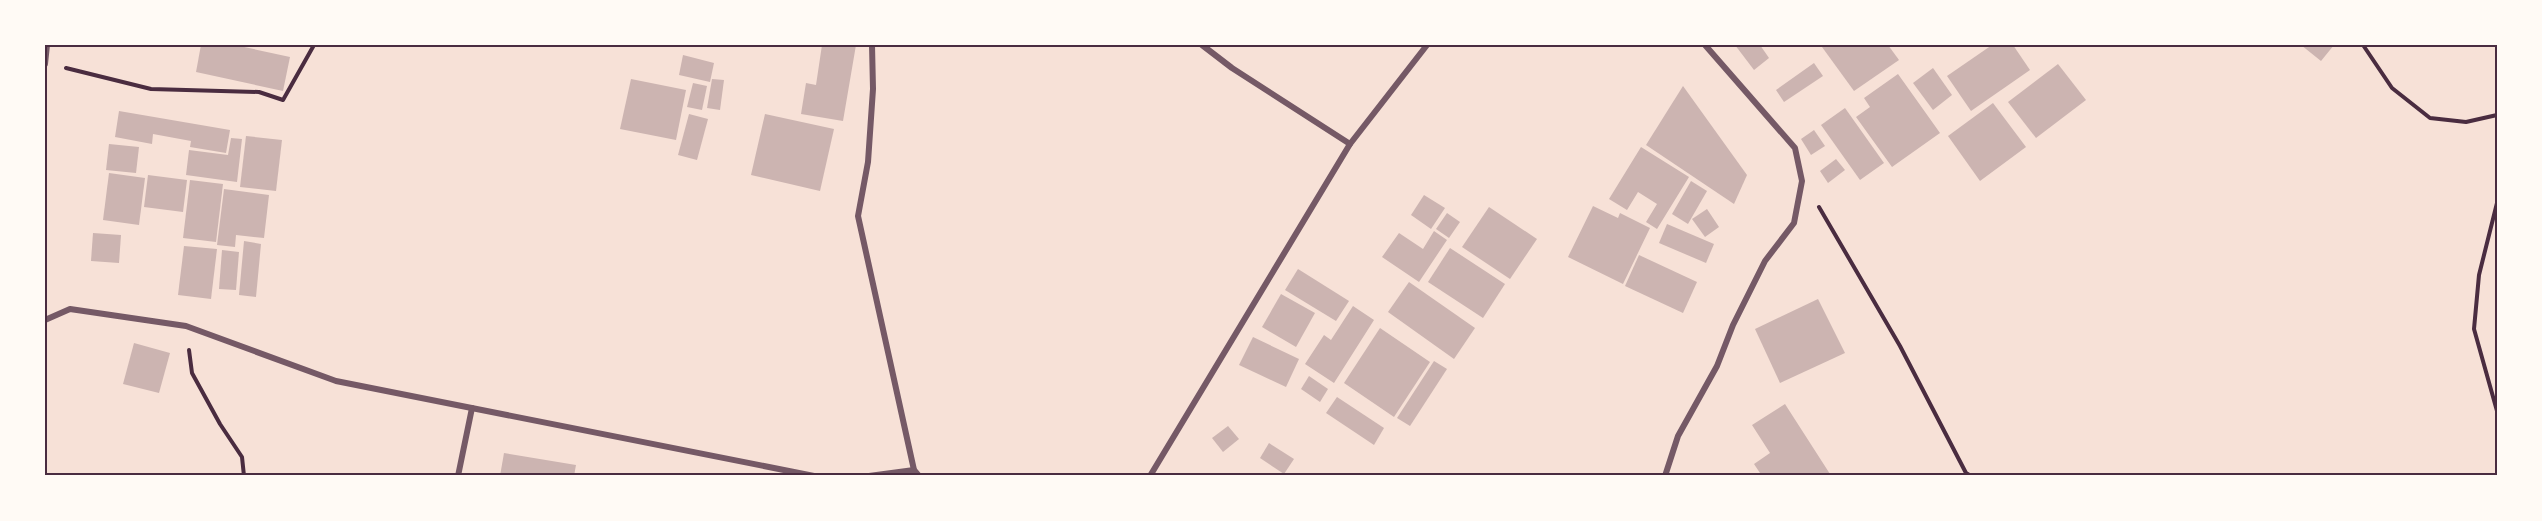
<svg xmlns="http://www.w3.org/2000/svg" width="2542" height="521" viewBox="0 0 2542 521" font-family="'Asap Condensed',sans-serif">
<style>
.building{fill:#ccb4b1}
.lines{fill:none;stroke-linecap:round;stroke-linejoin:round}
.path{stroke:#4a2c40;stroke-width:4}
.minor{stroke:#755966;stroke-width:6}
.neatline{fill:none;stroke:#4a2c40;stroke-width:2}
</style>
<rect width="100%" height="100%" fill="#f7e1d7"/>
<g class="building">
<polygon points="201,45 235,45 290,57 283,91 196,72"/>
<polygon points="822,45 856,45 843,121 801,114 806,83 816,85"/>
<polygon points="1735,45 1760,45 1769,58 1754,70"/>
<polygon points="1824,45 1888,45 1899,60 1854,91 1822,47"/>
<polygon points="1992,45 2013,45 2030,70 1971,111 1947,76"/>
<polygon points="2301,45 2334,45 2321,61"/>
<polygon points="683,55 714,63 710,82 679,75"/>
<polygon points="1814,63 1823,76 1784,102 1776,90"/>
<polygon points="2058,64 2086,100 2036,138 2008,102"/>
<polygon points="1933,68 1952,95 1933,110 1913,83"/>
<polygon points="1898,74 1940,133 1892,167 1856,117 1870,107 1864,98"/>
<polygon points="631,79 686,90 676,140 620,129"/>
<polygon points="712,79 724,80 720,110 707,108"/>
<polygon points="693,83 707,86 702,110 687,107"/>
<polygon points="1683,86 1747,175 1734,204 1646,145"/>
<polygon points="1993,103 2026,147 1980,181 1948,136"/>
<polygon points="1845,108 1884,163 1860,180 1821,125"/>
<polygon points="119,111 230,130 226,153 190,147 191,141 153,134 152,144 115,137"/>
<polygon points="689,114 708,119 697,160 678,155"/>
<polygon points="765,114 834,129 820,191 751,175"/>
<polygon points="1814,130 1825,146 1811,155 1801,139"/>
<polygon points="246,136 282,140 276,191 240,187"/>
<polygon points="231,138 242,139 237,182 186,175 189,150 228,155"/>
<polygon points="109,144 139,147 136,173 106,170"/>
<polygon points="1641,147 1689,177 1657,229 1646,222 1657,204 1638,192 1627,210 1609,199"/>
<polygon points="1836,159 1845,170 1828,183 1820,171"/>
<polygon points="109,173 145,178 139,225 103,220"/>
<polygon points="148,175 187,180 183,212 144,207"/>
<polygon points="190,180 223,184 216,242 183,238"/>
<polygon points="1691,181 1707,191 1688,224 1672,214"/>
<polygon points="224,189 269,195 264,238 236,235 235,247 217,245"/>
<polygon points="1424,195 1445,208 1431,229 1411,215"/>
<polygon points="1593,206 1618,218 1620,213 1650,228 1623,284 1568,257"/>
<polygon points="1489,207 1537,239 1510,279 1462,247"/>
<polygon points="1707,209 1719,227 1705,237 1692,219"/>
<polygon points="1447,213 1460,222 1449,238 1436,229"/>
<polygon points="1667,224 1714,244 1706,263 1659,243"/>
<polygon points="1434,231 1447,240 1419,282 1382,257 1399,233 1423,249"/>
<polygon points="93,233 121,235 119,263 91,261"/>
<polygon points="244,241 261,244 256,297 239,295"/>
<polygon points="184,246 217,249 211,299 178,295"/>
<polygon points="1450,248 1505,284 1483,318 1428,282"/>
<polygon points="222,250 239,252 236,290 219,289"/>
<polygon points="1639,255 1697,282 1683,313 1625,286"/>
<polygon points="1298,269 1349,301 1336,321 1285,290"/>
<polygon points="1409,282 1475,328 1454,359 1388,312"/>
<polygon points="1281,294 1315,313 1296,347 1262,327"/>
<polygon points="1818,299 1845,353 1780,383 1755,329"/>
<polygon points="1353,306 1374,320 1334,383 1305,364 1324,335 1331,340"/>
<polygon points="1380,328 1430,362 1394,417 1344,383"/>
<polygon points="1253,337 1299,359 1286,387 1239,365"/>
<polygon points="134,343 170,353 159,393 123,384"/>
<polygon points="1434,361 1447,369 1410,426 1397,418"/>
<polygon points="1309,376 1328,389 1320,402 1301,389"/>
<polygon points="1337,397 1384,428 1374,445 1326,413"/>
<polygon points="1785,404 1830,474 1826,476 1762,476 1754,464 1770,453 1752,425"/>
<polygon points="1228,426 1239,439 1223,452 1212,438"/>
<polygon points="1269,443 1294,459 1284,474 1260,458"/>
<polygon points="504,453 576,465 574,476 500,476"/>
</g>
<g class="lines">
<g class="path">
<polyline points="2363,45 2392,88 2430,118 2466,122 2497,115"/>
<polyline points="66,68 151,89 259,92 283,100 314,45"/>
<polyline points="2497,203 2479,275 2474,329 2497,411"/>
<polyline points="1819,207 1900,346 1966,473 1971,476"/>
<polyline points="189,350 192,373 220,424 242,457 244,476"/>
</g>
<g class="minor">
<polyline points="872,45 873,89 868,162 858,216 914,470 919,476"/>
<polyline points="1202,45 1232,68 1350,144"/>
<polyline points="45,64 47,45"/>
<polyline points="45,320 70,309 186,326 336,381 814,476"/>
<polyline points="458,476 472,408"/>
<polyline points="869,476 914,470"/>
<polyline points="1150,476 1350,144 1427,45"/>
<polyline points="1665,476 1678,436 1717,366 1733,325 1765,261 1794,223 1802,181 1795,148 1705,45"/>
</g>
</g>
<rect width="2542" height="521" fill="none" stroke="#fffaf5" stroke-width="93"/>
<rect x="46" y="46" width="2450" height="428" class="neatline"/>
</svg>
